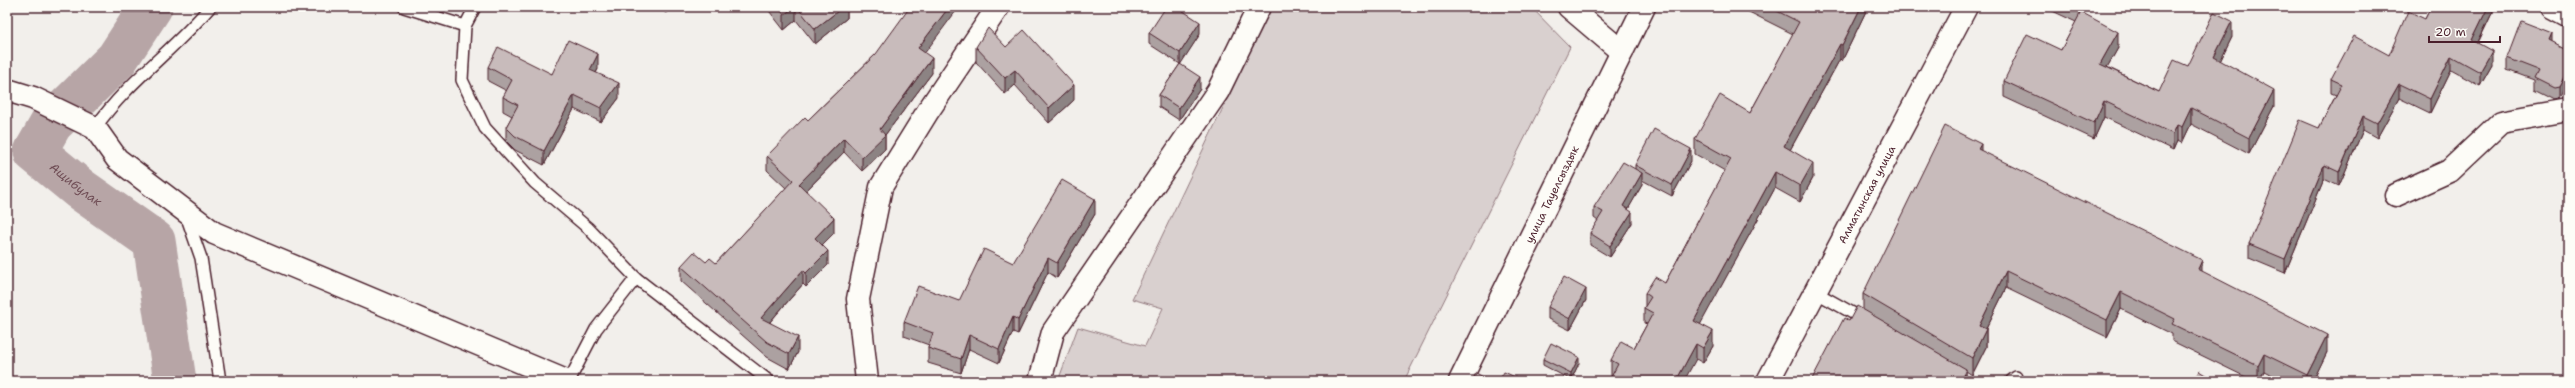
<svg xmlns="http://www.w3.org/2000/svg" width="2575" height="388" viewBox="0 0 2575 388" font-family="'Shantell Sans',sans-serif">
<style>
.green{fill:#d9d0cf;stroke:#92787d}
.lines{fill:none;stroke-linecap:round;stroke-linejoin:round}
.river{stroke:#b7a5a6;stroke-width:43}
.service-casing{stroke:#4a1f2b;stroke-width:14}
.minor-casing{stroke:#4a1f2b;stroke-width:25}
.secondary-casing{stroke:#4a1f2b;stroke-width:25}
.service{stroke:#fdfcf7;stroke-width:11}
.minor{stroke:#fdfcf7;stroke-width:22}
.secondary{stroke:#fdfcf7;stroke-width:22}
.wall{fill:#aca1a1;stroke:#4a1f2b}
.shaded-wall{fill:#8c8383;stroke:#4a1f2b}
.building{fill:#c8bbbb;stroke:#4a1f2b}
.labels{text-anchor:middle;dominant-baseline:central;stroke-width:3.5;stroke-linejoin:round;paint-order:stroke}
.street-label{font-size:11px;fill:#4a1f2b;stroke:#fdfcf7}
.water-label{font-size:12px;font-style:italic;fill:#704e56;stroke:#fdfcf7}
</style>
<rect width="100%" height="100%" fill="#f2efeb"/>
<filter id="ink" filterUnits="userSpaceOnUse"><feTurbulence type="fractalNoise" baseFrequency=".025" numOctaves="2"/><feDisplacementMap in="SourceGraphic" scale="8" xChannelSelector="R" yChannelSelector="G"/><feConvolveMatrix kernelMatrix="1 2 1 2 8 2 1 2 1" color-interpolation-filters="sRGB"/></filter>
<g filter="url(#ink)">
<polygon class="green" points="1271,7 1531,7 1570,47 1404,381 1058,381 1078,327 1145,346 1163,308 1132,299"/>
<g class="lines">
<path class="river" id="s1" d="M151 7 117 59 51 124 35 152 80 189 154 241 175 381"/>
<g class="service-casing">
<g id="service">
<polyline points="404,7 465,26"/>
<polyline points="475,7 465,26 462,80 485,128 535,183 588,228 636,278 769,381"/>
<path d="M95 128C129 80 173 51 210 7"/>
<polyline points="186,215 201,258 220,381"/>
<polyline points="1815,292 1865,320"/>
<polyline points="569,381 596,329 636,278"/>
<polyline points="2011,381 2016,377"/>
</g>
</g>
<g class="minor-casing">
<g id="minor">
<polyline points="1569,7 1622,52"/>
<polyline points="2553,7 2568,15"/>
<polyline points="7,90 33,98 95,128 117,159 214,233 566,381"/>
<polyline points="2396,195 2449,171 2501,122 2568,110"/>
<polyline points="867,381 858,299 881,187 928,111 998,7"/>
<polyline points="1040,381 1053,332 1218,91 1259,7"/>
<path id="s2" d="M1460 381 1644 7"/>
</g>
</g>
<g class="secondary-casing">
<g id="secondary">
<path id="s3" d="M1768 381 1966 7"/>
</g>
</g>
<use href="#service" class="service"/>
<use href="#minor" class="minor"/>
<use href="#secondary" class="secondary"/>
</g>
<g class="wall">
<polygon points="658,7 670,7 666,13"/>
<polygon points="766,7 847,7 847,18 815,44 796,20 784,30"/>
<polygon points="1739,7 1868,7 1842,61 1840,59 1790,150 1813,178 1800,202 1775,188 1700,324 1713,346 1703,363 1696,359 1612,376 1611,376 1611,360 1634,348 1647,324 1644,323 1644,308 1645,306 1645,293 1665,283 1725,171 1695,154 1695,139 1750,113 1793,34"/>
<polygon points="2044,7 2087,7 2084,14 2118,48 2107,67 2159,92 2188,66 2232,37 2220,61 2274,106 2249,154 2191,124 2182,143 2177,141 2173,150 2104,117 2094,139 2004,97 2004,81 2061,50 2076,22"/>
<polygon points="2431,7 2495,7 2478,43 2492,65 2480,86 2451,70 2430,113 2399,98 2377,138 2363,130 2339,186 2324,179 2285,273 2249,258 2249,244 2319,128 2336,95 2331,93 2331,79 2389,55 2425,19"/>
<polygon points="1149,33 1200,34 1180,64 1200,89 1179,120 1159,107 1159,95 1180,64 1149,44"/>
<polygon points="2552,42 2568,50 2559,99 2554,100 2534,90 2534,80 2507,70 2507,58"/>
<polygon points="976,47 1006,47 1074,100 1049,123 1015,85 1005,94 976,62"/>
<polygon points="925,53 932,73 885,135 885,149 862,171 844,152 806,191 834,233 822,245 828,265 806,287 803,284 770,322 798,352 789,369 767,357 681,281 681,266 706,262 716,263 786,188 767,170 767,156 808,120 876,54"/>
<polygon points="488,67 552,74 598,69 596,73 619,98 601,122 574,109 544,165 515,150 506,141 506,127 512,116 503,111 503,97 507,91 488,81"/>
<polygon points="1981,151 2202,272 2327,352 2313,381 2284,381 2264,371 2259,381 2254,381 2172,341 2172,334 2121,309 2107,337 2006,288 1986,329 1986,347 1972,375 1966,371 1966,381 1849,321 1863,310 1863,294"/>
<polygon points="1691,161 1672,196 1642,180 1642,185 1628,209 1632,223 1610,257 1590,245 1590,233 1598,221 1594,218 1594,207 1635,169 1635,165"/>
<polygon points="1095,214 1057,278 1048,272 1018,334 1013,332 999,363 969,349 961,373 928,363 928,348 929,345 904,336 904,322 959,301 1013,263"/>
<polygon points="1586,300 1570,330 1548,319 1548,307"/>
<polygon points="1543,359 1579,363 1571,380 1543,365"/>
</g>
<g class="shaded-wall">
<polygon points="666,7 670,7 666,13"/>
<polygon points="794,7 796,7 796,20 784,30 784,15"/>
<polygon points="843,7 847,7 847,18 815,44 815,29"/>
<polygon points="949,7 959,7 918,62 918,48"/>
<polygon points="1861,7 1868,7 1842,61 1842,45"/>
<polygon points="2080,7 2087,7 2079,23 2079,9"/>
<polygon points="2488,7 2495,7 2472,54 2472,40"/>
<polygon points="2232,21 2232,37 2214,74 2214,57"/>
<polygon points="1200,22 1200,34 1180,65 1180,53"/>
<polygon points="2118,32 2118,48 2100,80 2100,64"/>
<polygon points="2552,33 2552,45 2549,40"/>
<polygon points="1840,44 1840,59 1784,161 1784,146"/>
<polygon points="2492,51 2492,65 2480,86 2480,72"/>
<polygon points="598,54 598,69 590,84 590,70"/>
<polygon points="2451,56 2451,70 2430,113 2430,99"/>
<polygon points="932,58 932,73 885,135 885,149 862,171 862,157 880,129"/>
<polygon points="2568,69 2568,81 2559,99 2559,87"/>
<polygon points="1015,70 1015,85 1005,94 1005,78"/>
<polygon points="1200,77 1200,89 1179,120 1179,108"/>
<polygon points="619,83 619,98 601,122 601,108"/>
<polygon points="2399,84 2399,98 2377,138 2377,123"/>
<polygon points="1074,85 1074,100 1049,123 1049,108"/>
<polygon points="2274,90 2274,106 2249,154 2249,138"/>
<polygon points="574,95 574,109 544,165 544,151"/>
<polygon points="2104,101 2104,117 2094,139 2094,123"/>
<polygon points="2191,108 2191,124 2182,143 2182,127"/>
<polygon points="2363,116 2363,130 2339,186 2339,172"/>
<polygon points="2177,125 2177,141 2173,150 2173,134"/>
<polygon points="844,138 844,152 799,198 799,184"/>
<polygon points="1981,144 1981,161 1978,149"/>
<polygon points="1691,149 1691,161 1672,196 1672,185"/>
<polygon points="1813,163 1813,178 1800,202 1800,186"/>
<polygon points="2324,165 2324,179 2285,273 2285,259"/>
<polygon points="1775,172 1775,188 1694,336 1694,321"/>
<polygon points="1642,173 1642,185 1623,218 1623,206"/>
<polygon points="1095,199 1095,214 1057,278 1057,263"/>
<polygon points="1632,212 1632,223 1610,257 1610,246"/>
<polygon points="834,218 834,233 815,252 815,238"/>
<polygon points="828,251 828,265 806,287 806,273"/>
<polygon points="1048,258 1048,272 1018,334 1018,320"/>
<polygon points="2202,260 2202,277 2198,269"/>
<polygon points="803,270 803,284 761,332 761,318"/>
<polygon points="2006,271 2006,288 1979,343 1979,326"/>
<polygon points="1586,289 1586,300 1570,330 1570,319"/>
<polygon points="2121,292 2121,309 2107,337 2107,320"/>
<polygon points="1013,317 1013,332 999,363 999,349"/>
<polygon points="1986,329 1986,347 1972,375 1972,358"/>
<polygon points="1713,331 1713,346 1703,363 1703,348"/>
<polygon points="969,335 969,349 961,373 961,359"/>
<polygon points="2327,335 2327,352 2313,381 2307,381 2307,375"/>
<polygon points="798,337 798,352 789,369 789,354"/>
<polygon points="1696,344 1696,359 1684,381 1676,381"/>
<polygon points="2264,354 2264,371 2259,381 2258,381 2258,366"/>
<polygon points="1579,357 1579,363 1571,380 1571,373"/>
<polygon points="1966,369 1966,381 1961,381 1961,380"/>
</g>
<g class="building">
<polygon points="778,7 794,7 784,15"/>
<polygon points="797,7 843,7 815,29"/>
<polygon points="910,7 949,7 918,48 932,58 880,129 885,135 862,157 844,138 799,184 834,218 815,238 828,251 806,273 803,270 761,318 798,337 789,354 767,342 681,266 694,252 706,262 710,258 716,263 793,180 767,156 805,117 808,120 876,54"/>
<polygon points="1166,7 1177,7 1200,22 1180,53 1149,33"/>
<polygon points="1769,7 1861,7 1842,45 1840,44 1784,146 1813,163 1800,186 1775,172 1694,321 1713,331 1703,348 1696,344 1676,381 1609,381 1618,364 1611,360 1621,341 1634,348 1653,313 1644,308 1651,297 1645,293 1655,277 1665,283 1731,159 1695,139 1720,95 1750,113 1799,22"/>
<polygon points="2075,7 2080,7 2079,9"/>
<polygon points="2431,7 2488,7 2472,40 2492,51 2480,72 2451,56 2430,99 2399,84 2377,123 2363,116 2339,172 2324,165 2285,259 2249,244 2300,120 2319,128 2342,84 2331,79 2354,36 2389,55 2408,11 2425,19"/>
<polygon points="2081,12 2118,32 2100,64 2159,92 2174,60 2188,66 2214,12 2232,21 2214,57 2274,90 2249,138 2191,108 2182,127 2177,125 2173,134 2104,101 2094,123 2004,81 2027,34 2061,50"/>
<polygon points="2521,21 2552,33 2549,40 2568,50 2568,69 2559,87 2554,88 2534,78 2538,70 2507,58"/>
<polygon points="988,28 1006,47 1024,30 1074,85 1049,108 1015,70 1005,78 976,47"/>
<polygon points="568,40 598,54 590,70 619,83 601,108 574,95 544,151 515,136 506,127 518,105 503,97 512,80 488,67 498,47 552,74"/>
<polygon points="1180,64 1200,77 1179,108 1159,95"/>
<polygon points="1945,126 1981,144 1978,149 2202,260 2198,269 2327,335 2307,375 2264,354 2258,366 2172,324 2175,319 2121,292 2107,320 2006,271 1979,326 1986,329 1972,358 1863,294"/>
<polygon points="1654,129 1691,149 1672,185 1635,165"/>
<polygon points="1623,162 1642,173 1623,206 1632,212 1610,246 1590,233 1603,212 1594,207"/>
<polygon points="1062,180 1095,199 1057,263 1048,258 1018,320 1013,317 999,349 969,335 961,359 928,348 933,333 904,322 918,286 959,301 984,249 1013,263"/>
<polygon points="1564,277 1586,289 1570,319 1548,307"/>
<polygon points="1857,306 1966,369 1961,380 1963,381 1811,381 1844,318 1849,321"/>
<polygon points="1551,343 1579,357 1571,373 1543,359"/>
<polygon points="2199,371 2215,381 2193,381"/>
<polygon points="1504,372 1524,381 1499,381"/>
<polygon points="1476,373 1491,381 1472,381"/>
</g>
</g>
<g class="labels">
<g class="street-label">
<text stroke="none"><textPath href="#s2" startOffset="208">улица Тауелсыздык</textPath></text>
<text stroke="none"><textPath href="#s3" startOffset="211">Алматинская улица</textPath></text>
</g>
<g class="water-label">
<text stroke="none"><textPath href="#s1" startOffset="239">Ащибулак</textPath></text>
</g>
</g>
<rect width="2575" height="388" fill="none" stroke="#fdfcf7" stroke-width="24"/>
<rect x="12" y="12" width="2551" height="364" fill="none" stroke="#4a1f2b" stroke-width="1.5" filter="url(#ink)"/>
<path d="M2429 36v6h71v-6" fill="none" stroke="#4a1f2b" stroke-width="2"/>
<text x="2435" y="36" font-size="12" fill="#4a1f2b" stroke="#fdfcf7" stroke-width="3" paint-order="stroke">20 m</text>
</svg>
